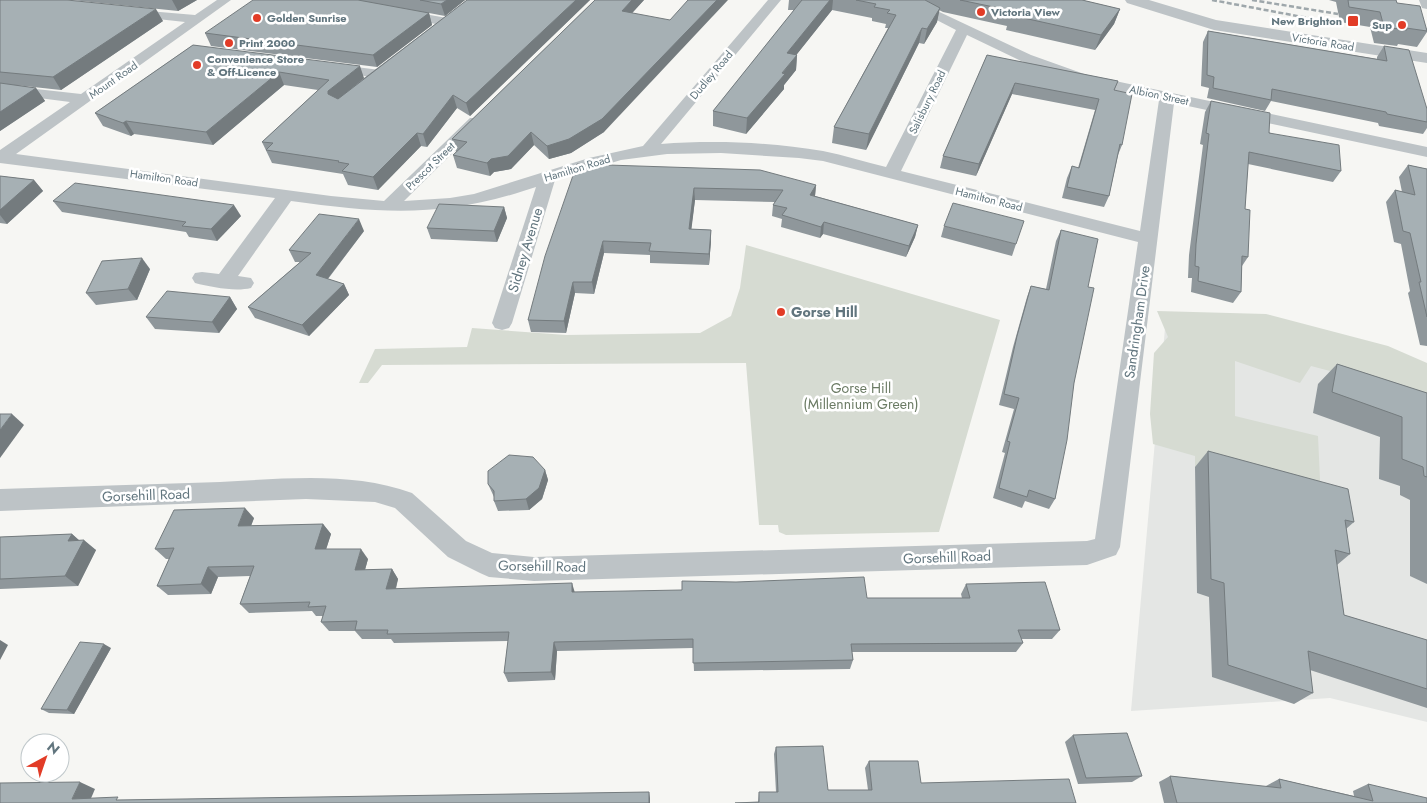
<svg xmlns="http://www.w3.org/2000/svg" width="1427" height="803" viewBox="0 0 1427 803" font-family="Jost,sans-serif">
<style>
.built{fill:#e4e6e4}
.green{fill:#d6dbd2}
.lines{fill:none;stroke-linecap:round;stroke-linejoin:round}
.minor{fill:#bdc3c6;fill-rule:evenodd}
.tertiary{fill:#bdc3c6;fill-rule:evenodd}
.rail{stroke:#9ea7ab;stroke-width:2.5;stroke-dasharray:5 2.5;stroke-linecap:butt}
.wall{fill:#8f979b}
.shaded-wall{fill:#747b7e}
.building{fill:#a6b0b4;stroke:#747b7e}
.poi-dot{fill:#e23c27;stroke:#fff;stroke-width:2}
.labels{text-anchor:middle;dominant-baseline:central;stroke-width:5;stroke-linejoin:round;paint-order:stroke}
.far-poi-label{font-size:11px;font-weight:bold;fill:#61757e;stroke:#fff;text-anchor:start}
.far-street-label{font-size:11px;fill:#61757e;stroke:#fff}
.street-label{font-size:14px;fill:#61757e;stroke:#fff}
.poi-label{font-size:14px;font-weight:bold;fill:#61757e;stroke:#fff;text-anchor:start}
.park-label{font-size:14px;fill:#6b7b64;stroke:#fff}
</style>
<rect width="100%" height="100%" fill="#f6f6f3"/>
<polygon class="built" points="1166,317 1427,393 1427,722 1330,698 1131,711"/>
<g class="green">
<polygon points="746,245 1000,320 939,532 786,535 779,532 778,525 759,525 746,363 382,365 368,383 359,383 375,349 467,347 472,328 566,335 700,333 731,316 740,288"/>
<polygon points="1157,311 1266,314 1388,346 1427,363 1427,407 1330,371 1311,366 1300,383 1235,361 1235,416 1318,436 1321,501 1195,467 1195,456 1153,444 1150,414 1154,353 1168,337"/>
</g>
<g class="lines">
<g class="minor">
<path d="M217 0H231L16 154 331 196 384 201 470 118H482L484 121 482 124 404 201 450 198 474 194 589 158 643 146 768 0H781L661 144C713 140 771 142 823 151 844 155 865 162 886 167L956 30 898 0H914L1031 55 1087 75 1427 147V157L1174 103 1120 547 1116 555 1087 565 534 581 489 577 480 573 448 557 395 508 375 502 306 499 0 511V489C73 487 147 484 220 482 283 479 351 471 412 493L466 541 492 553 534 557 1087 541 1095 539 1138 242 823 161 799 158 721 153 667 154 621 160 555 180 512 323 509 328 502 330 495 328 492 323 536 187C444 218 385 214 291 201L238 276 251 278 254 283 251 288C235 292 211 287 195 283L192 278 195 273 202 272 219 274 275 198 0 163V150L70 102 0 93V85L81 94 185 22 130 16 125 15 123 12 125 9 195 15ZM967 35 1021 61 1078 82 1159 100 1140 231 901 171Z"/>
<polygon points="1419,0 1427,0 1427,9 1422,8"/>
<polygon points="402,10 447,18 454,22 447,26 397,17 395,14"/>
<polygon points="332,64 380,70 387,74 380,78 327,71 325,68 327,65"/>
</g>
<polygon class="tertiary" points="1125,0 1149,0 1216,20 1427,53 1427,63 1214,30 1127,3"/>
<g class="rail">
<polyline points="1212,0 1340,24"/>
<polyline points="1252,0 1338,14"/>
</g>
</g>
<g class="wall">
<polygon points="0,0 163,21 61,90 15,85 36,88 45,101 0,131"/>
<polygon points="72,0 197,0 178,11"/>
<polygon points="359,0 465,0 445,16 429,13 432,25 377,67 211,46 205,33"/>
<polygon points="467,0 590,0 470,116 457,108 427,147 421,146 378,190 348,185 343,174 272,163 262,142 318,90 284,85 213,145 134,134 131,136 103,126 95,113 193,45 364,78"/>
<polygon points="595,0 644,0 632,13 604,132 571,153 549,159 534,145 511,169 494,172 490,176 457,168 453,155 456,152 452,139"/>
<polygon points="789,0 1082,0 1120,9 1114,24 1095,50 1006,30 1007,26 943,12 939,10 937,22 924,44 919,43 866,150 832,143 834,127 888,28 885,28 886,24 872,21 872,18 832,10 796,55 797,55 796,70 784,85 784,89 746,134 713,126 713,111 794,10 788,10"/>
<polygon points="1329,0 1396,0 1397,3 1427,29 1427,32 1417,47 1398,44 1397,46 1374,43 1370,27 1340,22 1336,2"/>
<polygon points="1208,31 1377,59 1377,57 1384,46 1427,109 1427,128 1423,134 1379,126 1378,123 1271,101 1265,111 1207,98 1209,88 1201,86 1203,42"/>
<polygon points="987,55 1118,81 1114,91 1122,145 1118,155 1109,196 1104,207 1062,198 1067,178 1072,166 1078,168 1095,110 1012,94 976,176 940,168 943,156"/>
<polygon points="1211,101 1341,171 1333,182 1248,164 1245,209 1248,257 1242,266 1241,292 1233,303 1191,292 1192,278 1188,278 1189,255 1203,145 1200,144 1205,112"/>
<polygon points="577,164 816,185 815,196 918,225 915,237 906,257 823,234 820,238 781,227 782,219 772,216 773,205 775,202 695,200 691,229 711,230 711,241 709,265 650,263 650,255 604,253 594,294 575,293 566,333 531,332 528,320"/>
<polygon points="1408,165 1427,169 1427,346 1420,345 1408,293 1410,291 1401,244 1394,242 1386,202 1395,190 1402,192 1399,177"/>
<polygon points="0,176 34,180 43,191 7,224 0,223"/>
<polygon points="53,201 241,216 217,241 189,237 186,232 62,212"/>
<polygon points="504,207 507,218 497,242 431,239 427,228"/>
<polygon points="944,226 1016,244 1012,256 941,237"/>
<polygon points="1061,230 1088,287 1074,383 1055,499 1049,509 1025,501 1022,508 993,498 1005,453 1002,452 1014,409 999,405 1013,347 1027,297 1031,286 1046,289 1056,241"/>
<polygon points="364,231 328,279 344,284 349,295 309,336 255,318 248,307 300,262 295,262 289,250"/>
<polygon points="150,269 137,300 96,305 86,293"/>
<polygon points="230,297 237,309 219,333 155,329 146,317"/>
<polygon points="1337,364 1427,393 1427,584 1410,576 1410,500 1400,495 1400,486 1379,479 1380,437 1313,413 1318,384"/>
<polygon points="1208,451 1354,522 1346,529 1350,554 1337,565 1344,615 1427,640 1427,708 1310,670 1313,693 1294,704 1212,677 1209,597 1197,593 1195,467"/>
<polygon points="545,470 548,480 542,499 529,510 498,511 494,501 494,497 488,484"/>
<polygon points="254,518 251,526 323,524 331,534 326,549 368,559 365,570 392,569 398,579 396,589 867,598 962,598 961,594 966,584 1060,630 1052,639 1021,639 1023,643 1016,652 852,652 853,660 850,669 694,671 693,648 557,651 555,680 508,682 504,673 508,641 394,643 391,639 362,639 355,631 329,631 321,622 323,616 316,616 312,611 249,613 240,604 250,576 218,577 211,594 168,595 157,586 169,559 166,559 155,549"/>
<polygon points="72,534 80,541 96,550 78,586 0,589 0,537"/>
<polygon points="111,648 74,714 49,713 41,709"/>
<polygon points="1073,735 1142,776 1132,782 1078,784 1065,742"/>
<polygon points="776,747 828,790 868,790 865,768 869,761 921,783 1076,803 758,802 759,792 776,792 774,754"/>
<polygon points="1170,776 1266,787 1266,786 1279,779 1354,796 1353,791 1368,784 1427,803 1164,803 1159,782"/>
</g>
<g class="shaded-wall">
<polygon points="172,0 197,0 178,11"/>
<polygon points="447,0 465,0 445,16 441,4"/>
<polygon points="576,0 590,0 470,116 466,103"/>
<polygon points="632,0 644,0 623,23 622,11"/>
<polygon points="717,0 728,0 604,132 571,153 549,159 547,146"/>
<polygon points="830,0 833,0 832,10 786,68 787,53"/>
<polygon points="940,8 937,22 924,44 927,29"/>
<polygon points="156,9 163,21 61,90 53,77"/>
<polygon points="1120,9 1114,24 1095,50 1101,35"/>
<polygon points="429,13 432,25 377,67 373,55"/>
<polygon points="922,28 919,43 866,150 869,134"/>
<polygon points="797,55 796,70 784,85 784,89 746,134 747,118"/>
<polygon points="360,66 364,78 333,104 328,94 328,91"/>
<polygon points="279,72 284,85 213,145 206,132"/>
<polygon points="1015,83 1012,94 976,176 979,164"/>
<polygon points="36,88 45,101 0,131 0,112"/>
<polygon points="453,95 457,108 427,147 423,134"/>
<polygon points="126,121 134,134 131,136 123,123"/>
<polygon points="531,132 534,145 511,169 494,172 490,176 487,163 491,159"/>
<polygon points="417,133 421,146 378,190 373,177"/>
<polygon points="34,180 43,191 7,224 0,215 0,210"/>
<polygon points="816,185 815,196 810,195"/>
<polygon points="694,188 695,200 690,241 689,229"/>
<polygon points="234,205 241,216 217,241 211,229"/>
<polygon points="504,207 507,218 497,242 494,231"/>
<polygon points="359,219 364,231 322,286 316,275"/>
<polygon points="824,222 823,234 820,238 821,227"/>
<polygon points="918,225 915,237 906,257 909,246"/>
<polygon points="711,230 711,241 709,265 709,254"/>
<polygon points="603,241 604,253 594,294 592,282"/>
<polygon points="142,258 150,269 137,300 128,289"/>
<polygon points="573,282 575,293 566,333 564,321"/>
<polygon points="344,284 349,295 309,336 302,325"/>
<polygon points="230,297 237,309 219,333 212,322"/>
<polygon points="12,414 24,425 0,458 0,430"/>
<polygon points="545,470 548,480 542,499 529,510 526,499"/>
<polygon points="245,508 254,518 247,536 238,526"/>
<polygon points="323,524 331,534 323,559 315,549"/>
<polygon points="72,534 82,543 84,540 96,550 78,586 65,576 68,541"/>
<polygon points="361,549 368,559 362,580 355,570"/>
<polygon points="208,567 218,577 211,594 201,584"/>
<polygon points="392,569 398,579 393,598 386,589"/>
<polygon points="572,583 575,593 572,592"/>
<polygon points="0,640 8,645 0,660"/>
<polygon points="554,642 557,651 555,680 551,672"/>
<polygon points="104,644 111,648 74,714 67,710"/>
<polygon points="80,782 95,789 89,803 72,799"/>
<polygon points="649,792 650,798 650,803 649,803"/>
</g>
<g class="building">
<polygon points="0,0 67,0 156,9 53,77 0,72"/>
<polygon points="253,0 358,0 429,13 373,55 205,33"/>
<polygon points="420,0 447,0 441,4"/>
<polygon points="467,0 576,0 466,103 453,95 423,134 417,133 373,177 342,171 349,164 338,162 339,161 266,150 273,143 262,142 329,80 279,72 206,132 126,121 123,123 95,113 193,45 360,66 328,91 328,94 338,99"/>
<polygon points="595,0 632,0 622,11 670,20 688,0 717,0 602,119 569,139 547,146 531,132 508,156 491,159 487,163 453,155 467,142 452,139"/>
<polygon points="802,0 830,0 787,53 797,55 782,73 785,74 747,118 713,111"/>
<polygon points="856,0 925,0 940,8 927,29 922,28 869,134 834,127 896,15 887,13 890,10 874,7 876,4"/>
<polygon points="960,0 1082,0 1120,9 1101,35 1010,15 1013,11"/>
<polygon points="1348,0 1396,0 1397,3 1420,6 1427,31 1406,28 1407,30 1384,27 1380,12 1349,7"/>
<polygon points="1208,31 1387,61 1384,46 1409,50 1427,109 1427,122 1387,114 1386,112 1272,89 1271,100 1213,88 1214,77 1207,75"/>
<polygon points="987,55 1118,81 1114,90 1132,94 1122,145 1120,144 1109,196 1067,187 1072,166 1079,168 1099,99 1015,83 979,164 943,156"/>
<polygon points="0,83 36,88 0,112"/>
<polygon points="1211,101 1270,113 1269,133 1339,145 1341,171 1249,152 1245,209 1250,210 1248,257 1242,256 1241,292 1198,281 1199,267 1195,266 1196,244 1209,134 1206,133"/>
<polygon points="577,164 760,170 816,185 810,195 918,225 909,246 824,222 821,227 782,215 787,208 773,205 783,190 694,188 689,229 711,230 709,254 649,251 651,243 603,241 592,282 573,282 564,321 528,320 545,256"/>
<polygon points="1408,165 1427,169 1427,317 1419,282 1421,282 1410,233 1403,231 1395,190 1415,195"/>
<polygon points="0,176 34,180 0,210"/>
<polygon points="75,183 234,205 211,229 182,226 186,222 53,201"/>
<polygon points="953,203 1024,221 1016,244 944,226"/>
<polygon points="439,204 504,207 494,231 427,228"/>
<polygon points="319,214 359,219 316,275 344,284 302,325 248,307 311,253 289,250"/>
<polygon points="1061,230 1098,239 1088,287 1094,288 1074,383 1067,440 1055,499 1029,490 1027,497 999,488 1010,442 1007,441 1019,398 1004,394 1017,336 1031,286 1049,290"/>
<polygon points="142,258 128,289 86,293 102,261"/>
<polygon points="167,291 230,297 212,322 146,317"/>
<polygon points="1337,364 1427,393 1427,477 1424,476 1423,467 1402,459 1402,417 1332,392"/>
<polygon points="0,414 12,414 0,430"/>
<polygon points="1208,451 1348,489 1354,522 1345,520 1350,554 1335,550 1344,615 1427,640 1427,689 1308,651 1313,693 1228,665 1224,583 1211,579"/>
<polygon points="509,455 533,457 545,470 539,488 526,499 494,501 494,491 488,484 488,471"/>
<polygon points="245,508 238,526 323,524 315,549 361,549 355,570 392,569 386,589 572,583 572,592 682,590 682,581 736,582 864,577 867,598 970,598 966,584 1045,582 1060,630 1018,630 1023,643 851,644 853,660 693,663 693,639 554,642 551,672 504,673 509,632 387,634 388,630 355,630 357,621 321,622 326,606 308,607 310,602 240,604 254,566 208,567 201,584 157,586 174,548 155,549 174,510"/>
<polygon points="72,534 68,541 84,540 65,576 0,579 0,537"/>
<polygon points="80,642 104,644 67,710 41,709"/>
<polygon points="1127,733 1142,776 1086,778 1073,735"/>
<polygon points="823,746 828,790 872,790 869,761 918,761 921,783 1069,779 1076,803 735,803 759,802 759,792 778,792 776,747"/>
<polygon points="1170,776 1281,788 1279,779 1373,801 1368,784 1427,798 1427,803 1177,803"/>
<polygon points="80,782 72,799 118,797 116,800 649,792 649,803 0,803 0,783"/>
</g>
<g class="poi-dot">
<circle cx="981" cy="12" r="5"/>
<circle cx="257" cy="18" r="5"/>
<rect x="1347" y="15" width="12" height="12" rx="2.5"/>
<circle cx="1402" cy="25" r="5"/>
<circle cx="229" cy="43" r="5"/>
<circle cx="197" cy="65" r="5"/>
<circle cx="781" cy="312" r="5"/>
</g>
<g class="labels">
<g class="far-poi-label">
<text x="991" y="12">Victoria View</text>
<text x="267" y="18">Golden Sunrise</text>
<text x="1342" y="21" text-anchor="end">New Brighton</text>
<text x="1392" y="25" text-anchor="end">Sup</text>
<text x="239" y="43">Print 2000</text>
<text x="207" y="59">Convenience Store<tspan x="207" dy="13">&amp; Off-Licence</tspan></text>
</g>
<g class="far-street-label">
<text transform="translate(1323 42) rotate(9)">Victoria Road</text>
<text transform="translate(711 75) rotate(-50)">Dudley Road</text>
<text transform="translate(113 80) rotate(-35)">Mount Road</text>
<text transform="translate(1159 95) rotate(12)">Albion Street</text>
<text transform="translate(927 102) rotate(-64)">Salisbury Road</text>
<text transform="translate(430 166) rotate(-44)">Prescot Street</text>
<text transform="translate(577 168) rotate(-17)">Hamilton Road</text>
<text transform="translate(164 178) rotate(8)">Hamilton Road</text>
<text transform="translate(989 199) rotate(14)">Hamilton Road</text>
</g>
<g class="street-label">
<text transform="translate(525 250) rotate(-73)">Sidney Avenue</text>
<text transform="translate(1137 322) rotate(-82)">Sandringham Drive</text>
<text transform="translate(146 495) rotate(-2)">Gorsehill Road</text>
<text transform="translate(947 557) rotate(-2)">Gorsehill Road</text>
<text transform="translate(542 566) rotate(1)">Gorsehill Road</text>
</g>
<g class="poi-label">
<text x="791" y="312">Gorse Hill</text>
</g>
<g class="park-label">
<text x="861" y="388">Gorse Hill<tspan x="861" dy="16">(Millennium Green)</tspan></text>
</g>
</g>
<g transform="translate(45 758) rotate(40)"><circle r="24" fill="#ffffff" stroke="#c0c8cb"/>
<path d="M0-4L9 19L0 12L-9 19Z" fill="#e23c27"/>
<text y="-8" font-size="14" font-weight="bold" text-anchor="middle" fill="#61757e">N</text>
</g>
</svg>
